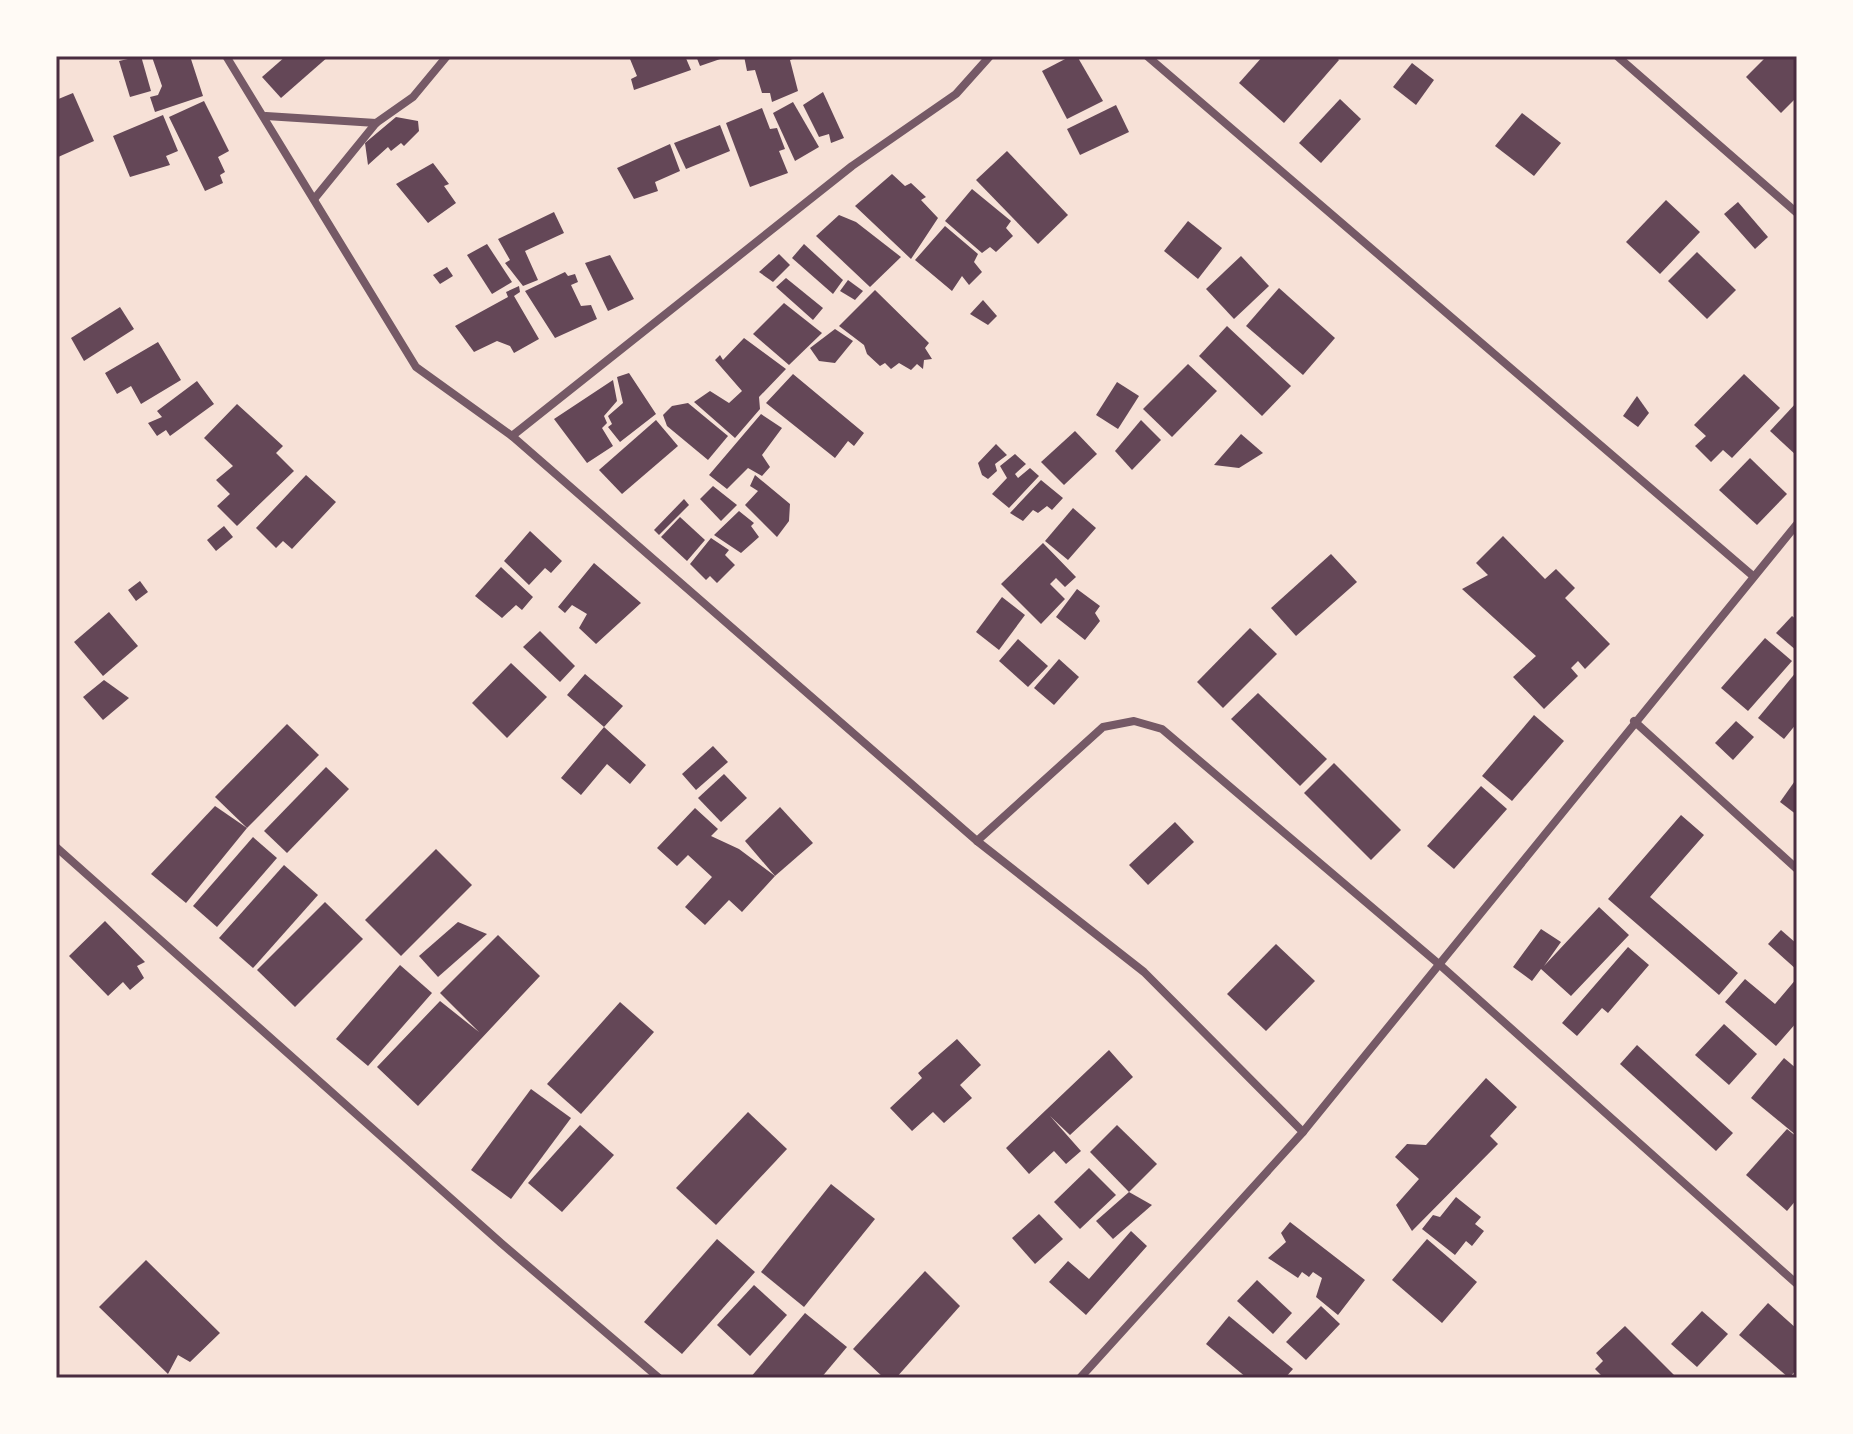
<svg xmlns="http://www.w3.org/2000/svg" width="1853" height="1434" viewBox="0 0 1853 1434" font-family="Rubik,sans-serif">
<style>
.building{fill:#644757}
.lines{fill:none;stroke-linecap:round;stroke-linejoin:round}
.minor{stroke:#755966;stroke-width:8}
.neatline{fill:none;stroke:#4a2c40;stroke-width:3}
</style>
<rect width="100%" height="100%" fill="#f7e1d7"/>
<g class="building">
<polygon points="141,56 151,91 130,97 119,61"/>
<polygon points="190,56 203,96 155,112 150,97 158,95 162,86 152,57"/>
<polygon points="286,56 329,56 281,98 262,77"/>
<polygon points="635,56 685,56 691,70 634,90 631,79 637,76 630,59"/>
<polygon points="696,56 726,56 726,57 700,66"/>
<polygon points="744,56 800,56 790,60 798,91 772,102 770,93 762,93 755,70 747,71"/>
<polygon points="1071,56 1077,56 1103,101 1067,119 1042,71"/>
<polygon points="1263,56 1335,56 1339,60 1284,123 1239,83"/>
<polygon points="1767,56 1797,56 1797,97 1781,113 1746,77"/>
<polygon points="1412,63 1434,80 1416,105 1393,87"/>
<polygon points="823,92 844,138 831,143 829,134 819,137 803,105"/>
<polygon points="73,93 94,141 56,158 56,100"/>
<polygon points="1340,99 1361,119 1321,163 1299,143"/>
<polygon points="204,101 229,151 218,157 225,172 220,175 223,183 205,191 169,117"/>
<polygon points="793,102 819,147 795,161 773,113"/>
<polygon points="1116,105 1129,132 1080,155 1067,129"/>
<polygon points="762,108 770,129 777,128 785,149 779,151 788,173 750,187 726,123"/>
<polygon points="1522,113 1561,143 1534,176 1495,146"/>
<polygon points="163,115 178,151 166,156 170,165 130,177 113,136"/>
<polygon points="396,117 418,121 419,131 404,146 401,143 391,151 388,147 368,165 365,143"/>
<polygon points="720,125 730,151 686,169 674,143"/>
<polygon points="670,144 680,171 655,182 658,191 634,199 617,168"/>
<polygon points="1007,151 1068,215 1038,244 976,180"/>
<polygon points="433,163 449,184 444,186 456,203 428,223 396,184"/>
<polygon points="892,174 905,186 911,183 926,197 921,200 938,218 911,259 855,206"/>
<polygon points="972,189 1011,221 1006,228 1013,236 996,252 990,247 982,253 945,221"/>
<polygon points="1666,200 1700,232 1660,274 1626,242"/>
<polygon points="1738,202 1768,237 1755,249 1724,214"/>
<polygon points="554,212 564,233 525,251 538,280 523,286 505,263 510,260 498,239"/>
<polygon points="839,215 856,222 901,257 870,287 816,236"/>
<polygon points="1188,221 1222,248 1198,279 1164,251"/>
<polygon points="945,226 978,254 974,262 982,272 969,285 962,276 952,291 915,260"/>
<polygon points="487,244 512,282 492,294 467,255"/>
<polygon points="804,244 843,280 833,294 792,258"/>
<polygon points="1697,252 1736,290 1707,319 1668,281"/>
<polygon points="779,254 790,265 773,282 759,272"/>
<polygon points="610,255 634,299 608,311 585,263"/>
<polygon points="1241,256 1269,286 1234,319 1206,289"/>
<polygon points="447,267 453,276 440,284 433,275"/>
<polygon points="565,272 568,276 575,274 578,282 571,285 581,306 591,305 597,319 555,338 525,291"/>
<polygon points="786,278 823,308 813,320 776,287"/>
<polygon points="848,280 863,291 855,300 840,291"/>
<polygon points="519,286 520,292 514,296 539,339 514,353 510,346 497,341 474,352 455,326 508,297 506,292"/>
<polygon points="1279,288 1335,338 1303,375 1246,326"/>
<polygon points="875,290 929,343 925,348 932,359 924,360 923,369 917,364 911,370 899,363 891,369 885,363 880,366 867,354 864,345 839,326"/>
<polygon points="983,300 997,316 988,325 970,314"/>
<polygon points="784,303 822,333 789,365 753,334"/>
<polygon points="120,307 134,329 84,361 71,338"/>
<polygon points="1227,326 1291,386 1262,416 1199,356"/>
<polygon points="835,329 853,341 835,363 819,361 810,348"/>
<polygon points="744,338 786,369 759,397 760,409 735,438 694,402 710,391 729,403 742,391 715,360 720,355 723,360"/>
<polygon points="158,342 181,380 141,404 131,386 117,394 105,373"/>
<polygon points="1188,364 1217,391 1172,437 1143,409"/>
<polygon points="629,373 656,414 620,442 608,427 612,424 608,416 623,403 617,377"/>
<polygon points="793,374 864,433 854,446 848,441 835,458 766,403"/>
<polygon points="1744,374 1780,408 1732,458 1723,450 1711,462 1695,446 1706,436 1694,425"/>
<polygon points="613,380 617,401 604,416 607,423 602,428 613,446 587,463 554,419"/>
<polygon points="197,381 214,404 170,436 166,430 157,436 148,423 162,417 157,411"/>
<polygon points="1117,382 1139,396 1118,429 1096,415"/>
<polygon points="1637,396 1649,413 1638,427 1623,416"/>
<polygon points="1797,402 1797,456 1770,431"/>
<polygon points="688,403 728,436 708,460 667,426 663,415 672,406"/>
<polygon points="237,404 283,446 276,453 294,471 237,526 217,506 230,494 216,480 233,466 204,438"/>
<polygon points="761,414 782,428 762,455 770,467 762,476 748,468 727,489 709,475"/>
<polygon points="656,420 678,446 622,494 599,470"/>
<polygon points="1141,420 1161,440 1132,470 1115,451"/>
<polygon points="1075,431 1097,454 1064,485 1041,462"/>
<polygon points="1241,434 1263,453 1239,468 1214,465"/>
<polygon points="996,444 1007,455 995,464 997,471 988,479 982,475 978,463"/>
<polygon points="1015,454 1026,464 1015,474 1018,478 1030,468 1039,476 1009,508 992,494 1007,478 1000,466"/>
<polygon points="1750,458 1787,494 1757,525 1719,490"/>
<polygon points="306,475 336,502 292,549 283,541 276,548 256,528"/>
<polygon points="755,475 790,504 789,521 777,537 745,505 758,491 750,486"/>
<polygon points="1041,480 1063,498 1052,510 1047,506 1038,513 1033,510 1023,521 1010,513"/>
<polygon points="713,486 737,505 721,521 700,499"/>
<polygon points="684,499 689,505 659,535 654,530"/>
<polygon points="1073,508 1096,528 1068,560 1045,541"/>
<polygon points="739,511 754,523 751,526 759,537 741,553 714,535"/>
<polygon points="680,517 705,540 687,561 661,537"/>
<polygon points="224,526 233,537 216,551 207,540"/>
<polygon points="530,531 562,561 551,573 545,568 529,585 504,561"/>
<polygon points="1503,536 1545,579 1556,569 1575,588 1565,598 1610,644 1585,669 1578,661 1571,668 1578,676 1544,709 1513,677 1536,656 1462,589 1488,575 1476,563"/>
<polygon points="711,538 729,550 725,555 735,565 717,583 710,576 706,580 690,564"/>
<polygon points="1043,543 1076,577 1065,587 1056,578 1050,584 1065,599 1041,624 1001,584"/>
<polygon points="1331,554 1357,582 1296,636 1271,608"/>
<polygon points="594,563 641,603 596,644 579,628 587,614 572,605 565,613 558,607"/>
<polygon points="501,567 533,597 522,610 516,605 502,618 475,596"/>
<polygon points="140,581 148,592 136,601 128,590"/>
<polygon points="1077,589 1100,606 1095,613 1100,621 1085,640 1056,617"/>
<polygon points="1002,597 1025,615 999,650 976,632"/>
<polygon points="109,612 138,646 103,676 74,642"/>
<polygon points="1792,616 1797,620 1797,651 1776,633"/>
<polygon points="1250,628 1277,654 1223,708 1197,682"/>
<polygon points="540,631 575,666 560,682 523,647"/>
<polygon points="1765,638 1792,661 1748,711 1721,688"/>
<polygon points="1018,639 1048,666 1028,687 999,661"/>
<polygon points="1059,659 1079,677 1054,705 1034,688"/>
<polygon points="511,663 547,697 507,738 472,703"/>
<polygon points="1797,671 1797,723 1784,739 1758,718"/>
<polygon points="585,674 623,706 604,727 567,695"/>
<polygon points="104,680 129,698 103,720 83,697"/>
<polygon points="1258,693 1327,759 1300,786 1231,719"/>
<polygon points="1534,715 1564,741 1512,801 1482,776"/>
<polygon points="1736,721 1754,737 1733,760 1715,743"/>
<polygon points="287,724 319,755 247,828 215,797"/>
<polygon points="604,727 646,765 630,784 607,764 581,795 561,778"/>
<polygon points="713,746 728,762 696,790 682,774"/>
<polygon points="1334,763 1401,830 1371,860 1304,793"/>
<polygon points="326,767 349,789 287,853 264,831"/>
<polygon points="724,774 747,798 721,822 698,798"/>
<polygon points="1797,778 1797,815 1780,802"/>
<polygon points="1481,786 1507,809 1454,869 1427,846"/>
<polygon points="215,806 247,828 186,903 151,874"/>
<polygon points="780,807 813,843 775,876 745,841"/>
<polygon points="695,808 718,829 711,836 739,849 775,876 742,912 729,900 705,925 685,907 712,877 688,855 677,866 657,848"/>
<polygon points="1681,815 1704,835 1650,897 1738,973 1719,995 1608,899"/>
<polygon points="1175,822 1194,842 1148,885 1129,865"/>
<polygon points="253,837 277,858 217,927 193,906"/>
<polygon points="436,849 472,885 401,956 365,920"/>
<polygon points="284,865 318,895 253,968 219,938"/>
<polygon points="325,902 363,939 295,1007 257,970"/>
<polygon points="1599,907 1629,935 1571,996 1541,969 1532,981 1513,967 1541,929 1561,942 1544,966"/>
<polygon points="105,921 145,962 137,966 144,978 130,990 123,982 108,996 69,956"/>
<polygon points="458,922 487,934 438,977 419,956"/>
<polygon points="1781,930 1797,944 1797,970 1768,944"/>
<polygon points="498,935 540,976 418,1106 377,1067 440,1001 479,1032 440,993"/>
<polygon points="1276,944 1315,981 1266,1031 1227,994"/>
<polygon points="1628,947 1649,965 1608,1013 1602,1008 1577,1036 1562,1023"/>
<polygon points="400,965 432,993 368,1066 336,1039"/>
<polygon points="1797,978 1797,1022 1776,1046 1725,1002 1745,979 1775,1004"/>
<polygon points="620,1002 654,1032 581,1114 547,1084"/>
<polygon points="1724,1024 1757,1054 1729,1085 1695,1055"/>
<polygon points="957,1039 981,1065 960,1085 972,1098 944,1123 933,1112 912,1131 890,1108 922,1078 918,1073"/>
<polygon points="1637,1045 1733,1133 1716,1151 1620,1064"/>
<polygon points="1109,1050 1133,1077 1070,1135 1050,1116 1081,1151 1066,1164 1054,1151 1029,1174 1006,1148"/>
<polygon points="1784,1058 1797,1069 1797,1136 1751,1098"/>
<polygon points="1486,1078 1517,1107 1490,1136 1498,1144 1412,1231 1396,1205 1419,1179 1395,1157 1407,1144 1426,1145"/>
<polygon points="531,1089 571,1118 511,1199 471,1170"/>
<polygon points="748,1112 787,1149 716,1225 676,1188"/>
<polygon points="580,1125 614,1155 562,1212 528,1183"/>
<polygon points="1117,1125 1157,1164 1129,1192 1090,1152"/>
<polygon points="1787,1129 1797,1137 1797,1199 1787,1211 1746,1175"/>
<polygon points="1089,1168 1116,1195 1080,1229 1054,1202"/>
<polygon points="831,1184 875,1219 804,1307 761,1272"/>
<polygon points="1129,1192 1152,1205 1113,1239 1096,1221"/>
<polygon points="1456,1197 1481,1217 1475,1224 1484,1231 1472,1246 1466,1241 1455,1255 1422,1229 1433,1215 1440,1217"/>
<polygon points="1039,1214 1063,1239 1035,1264 1012,1238"/>
<polygon points="1290,1222 1365,1280 1338,1315 1316,1297 1322,1278 1313,1272 1309,1277 1302,1272 1298,1278 1268,1258 1286,1242 1281,1233"/>
<polygon points="1131,1231 1147,1246 1086,1315 1049,1282 1068,1261 1089,1279"/>
<polygon points="717,1239 755,1272 682,1354 644,1322"/>
<polygon points="1427,1239 1477,1282 1442,1323 1392,1280"/>
<polygon points="146,1260 220,1333 190,1362 178,1355 168,1374 99,1307"/>
<polygon points="925,1271 960,1306 896,1378 884,1378 853,1349"/>
<polygon points="1257,1280 1292,1313 1273,1334 1237,1301"/>
<polygon points="754,1285 787,1315 750,1356 717,1325"/>
<polygon points="1768,1303 1797,1329 1797,1369 1789,1378 1739,1335"/>
<polygon points="1321,1306 1340,1324 1306,1360 1286,1342"/>
<polygon points="1702,1311 1728,1334 1697,1367 1671,1344"/>
<polygon points="805,1313 847,1347 821,1378 750,1378"/>
<polygon points="1229,1316 1293,1369 1285,1378 1247,1378 1206,1344"/>
<polygon points="1625,1326 1677,1378 1604,1378 1595,1369 1603,1361 1596,1353"/>
</g>
<g class="lines">
<g class="minor">
<polyline points="226,56 416,367 512,436 977,841 1144,972 1303,1132 1080,1378"/>
<polyline points="1147,56 1753,576"/>
<polyline points="1617,56 1797,213"/>
<polyline points="266,116 376,123"/>
<polyline points="315,198 376,123 413,97 447,56"/>
<polyline points="512,436 852,166 956,94 990,56"/>
<polyline points="1634,721 1797,869"/>
<polyline points="977,841 1103,727 1134,721 1162,729 1440,965 1797,1284"/>
<polyline points="56,847 501,1243 659,1378"/>
<polyline points="1303,1132 1797,524"/>
</g>
</g>
<rect width="1853" height="1434" fill="none" stroke="#fffaf5" stroke-width="116"/>
<rect x="58" y="58" width="1737" height="1318" class="neatline"/>
</svg>
